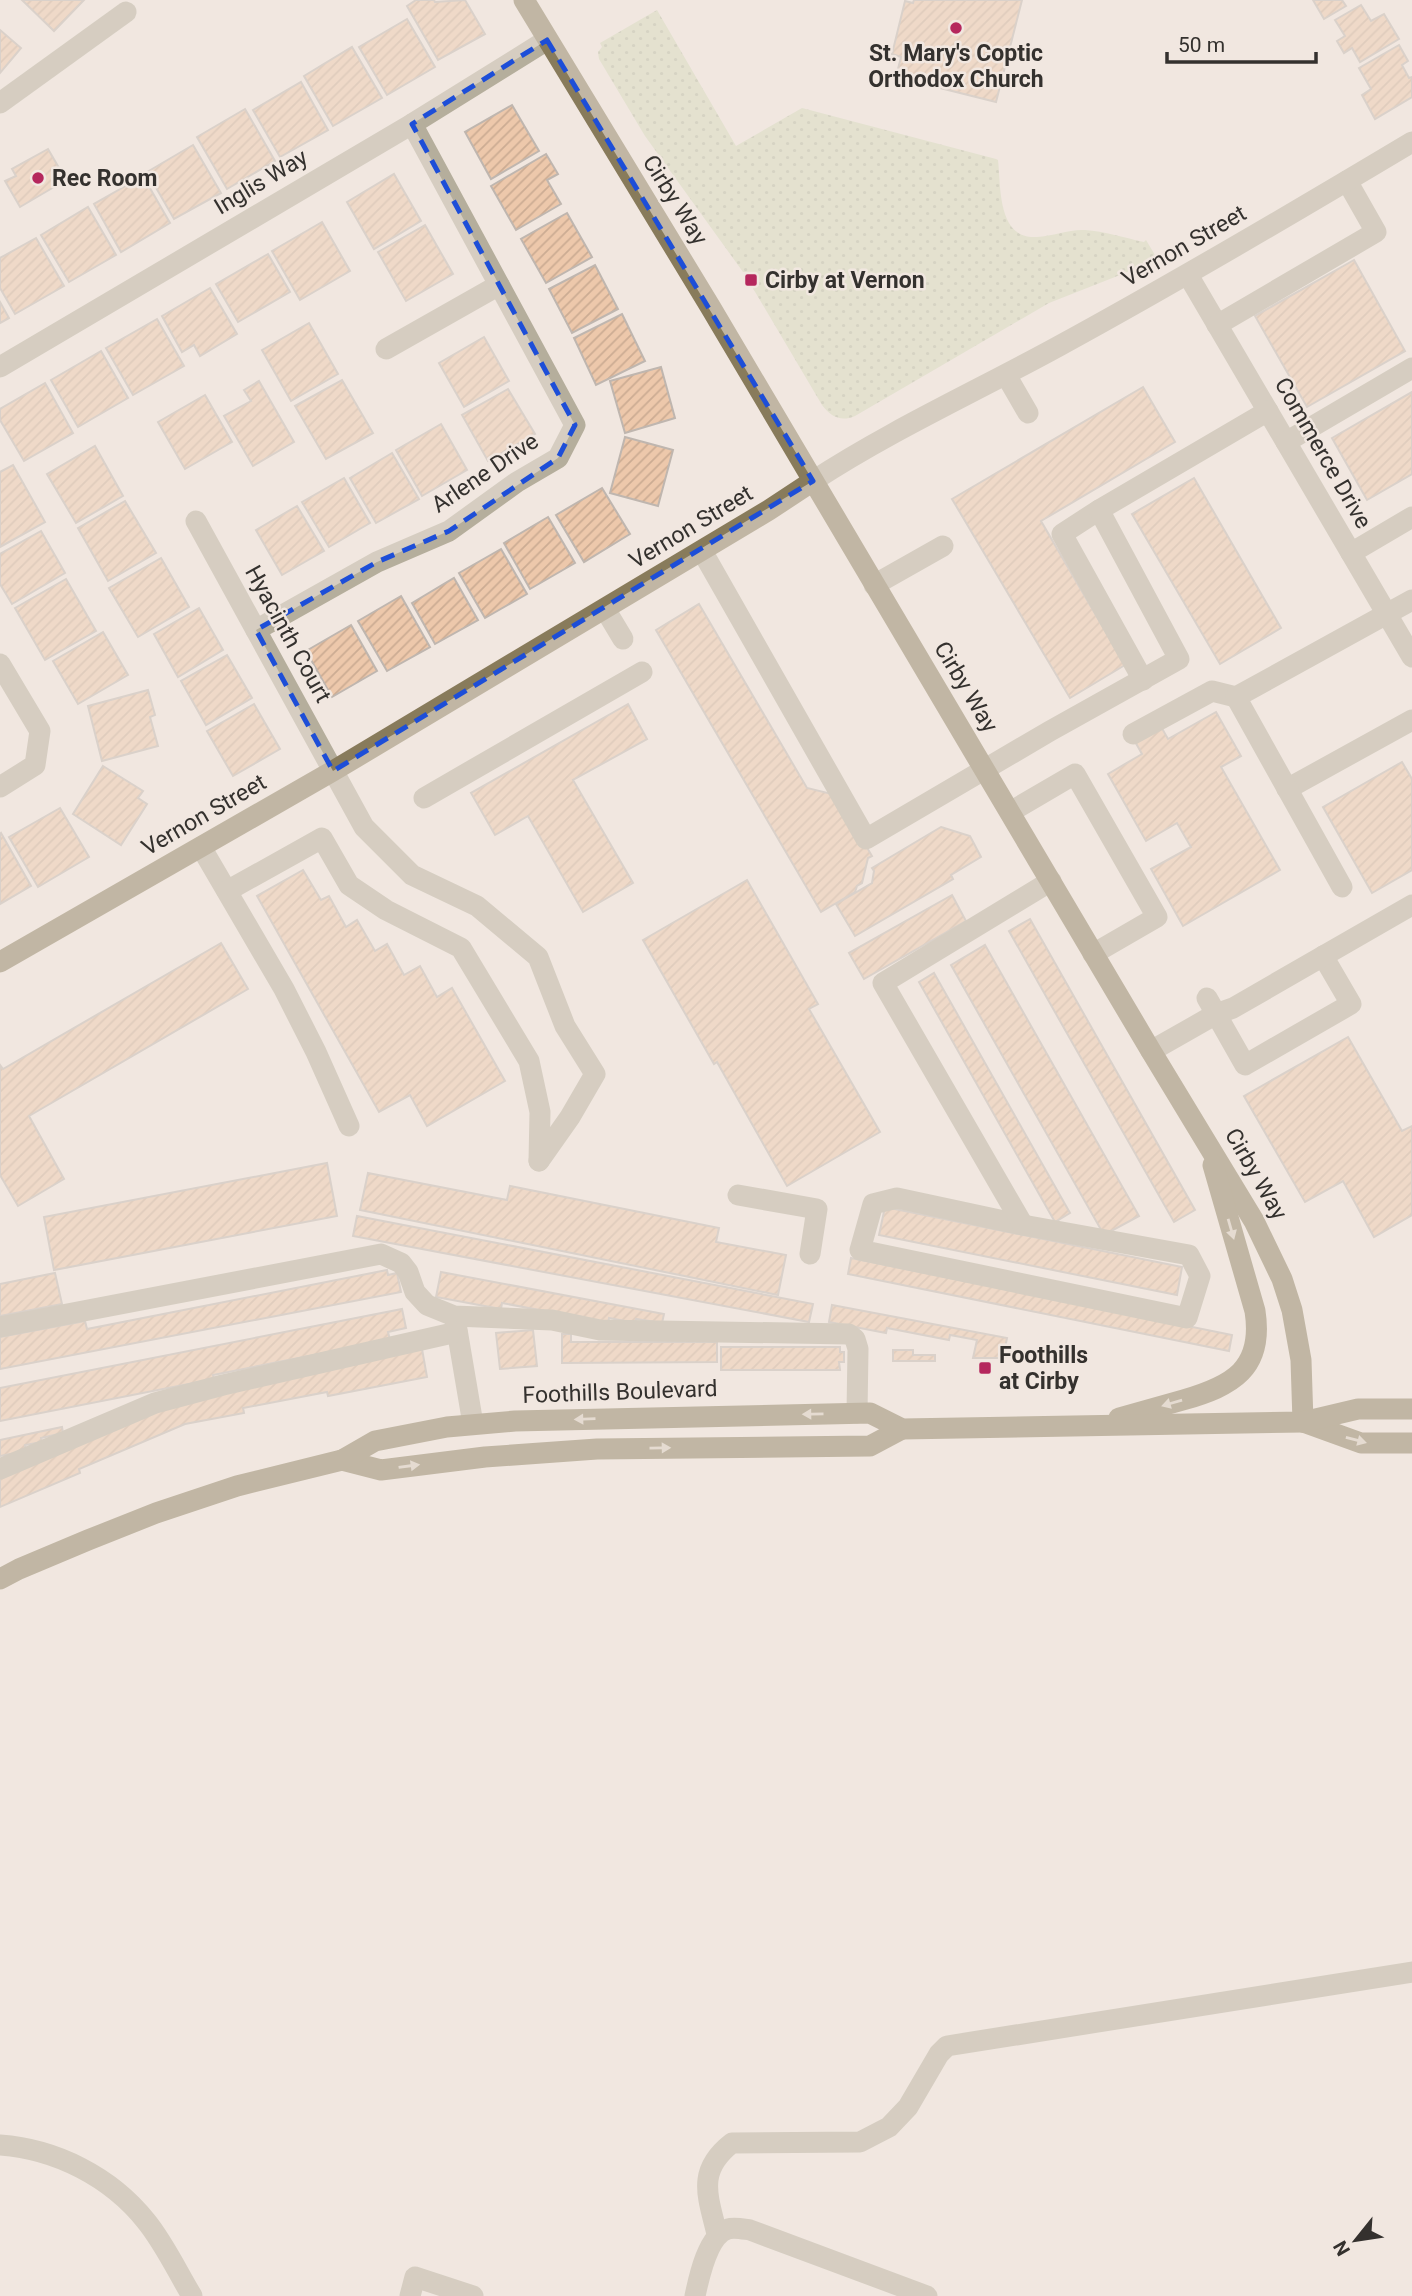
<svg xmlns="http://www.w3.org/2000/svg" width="1412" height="2296" viewBox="0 0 1412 2296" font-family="Roboto,sans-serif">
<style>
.grass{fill:url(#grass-dots)}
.building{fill:url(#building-hatch);stroke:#bfb6af;stroke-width:2}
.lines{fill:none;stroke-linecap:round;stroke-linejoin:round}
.minor{stroke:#b5ae9c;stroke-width:21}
.major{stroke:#887b5b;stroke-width:21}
.oneway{fill:#d7ccbf}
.marked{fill:none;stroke:#1d4ed8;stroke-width:5;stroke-dasharray:14 9;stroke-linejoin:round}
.poi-dot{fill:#b5275d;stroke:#f1e7e0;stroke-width:2.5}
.labels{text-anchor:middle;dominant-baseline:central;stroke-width:5;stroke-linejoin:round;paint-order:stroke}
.poi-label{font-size:23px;font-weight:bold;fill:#34312e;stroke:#f1e7e0;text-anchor:start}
.street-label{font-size:23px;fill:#34312e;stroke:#f1e7e0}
</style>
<defs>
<pattern id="grass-dots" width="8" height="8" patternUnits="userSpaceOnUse" patternTransform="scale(1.75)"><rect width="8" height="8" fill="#d4d9bb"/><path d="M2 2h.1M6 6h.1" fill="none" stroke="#b7bba1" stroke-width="1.8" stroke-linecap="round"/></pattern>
<pattern id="building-hatch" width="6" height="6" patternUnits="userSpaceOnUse" patternTransform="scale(1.75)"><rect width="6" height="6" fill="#edc8ab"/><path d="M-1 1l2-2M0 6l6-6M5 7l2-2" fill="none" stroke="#ccac93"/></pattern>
</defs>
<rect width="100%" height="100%" fill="#f1e7e0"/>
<path class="grass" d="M657 10 736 146 802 108 996 159 998 160C1001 186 997 240 1037 237 1053 236 1070 229 1085 230 1104 231 1125 238 1144 242L1146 240 1158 260 1049 303 855 416C841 422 831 417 822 405L751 285 756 282 750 272H743L645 136 599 59 598 52 602 47 600 43Z"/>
<g class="building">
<polygon points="22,0 84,0 54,31"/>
<polygon points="416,0 434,0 435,2 465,0 485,34 438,60 407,6"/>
<polygon points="914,0 1022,0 996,102 896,77 901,57 892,54 905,1 913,3"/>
<polygon points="1313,0 1342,0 1346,6 1324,19"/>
<polygon points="1361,5 1371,21 1384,14 1399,39 1360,62 1352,48 1344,53 1337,41 1345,36 1335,20"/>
<polygon points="407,19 435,67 387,95 359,47"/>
<polygon points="0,30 21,48 0,73"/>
<polygon points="1399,45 1408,61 1402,65 1409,78 1412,77 1412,97 1375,119 1362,95 1371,89 1359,68"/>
<polygon points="352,47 382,98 333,126 304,76"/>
<polygon points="301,82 328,130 280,157 253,110"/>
<polygon points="512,105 539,151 491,179 465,132"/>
<polygon points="245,109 275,161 227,189 197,137"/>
<polygon points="193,145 221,193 174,219 147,172"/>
<polygon points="48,149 66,180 20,207 5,181 16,176 12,169"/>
<polygon points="546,154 558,174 547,180 561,204 516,230 491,186"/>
<polygon points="394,174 421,221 374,249 347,202"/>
<polygon points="143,176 170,223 121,252 94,204"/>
<polygon points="88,207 116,255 69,282 41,235"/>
<polygon points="567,213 592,257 546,283 521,239"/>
<polygon points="322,222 350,271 300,300 272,251"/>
<polygon points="425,225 453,274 406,301 378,252"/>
<polygon points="36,238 64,286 15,314 0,288 0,258"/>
<polygon points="268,254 290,292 238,322 216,284"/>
<polygon points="1354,260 1405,351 1307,407 1255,316"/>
<polygon points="595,265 618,309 572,333 549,289"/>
<polygon points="210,288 237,334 200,356 194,345 182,352 162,316"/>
<polygon points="0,302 9,318 0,323"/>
<polygon points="622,314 645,361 596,385 574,338"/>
<polygon points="157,319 184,366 133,395 106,348"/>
<polygon points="309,323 338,374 291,401 262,350"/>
<polygon points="484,337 509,381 464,407 439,363"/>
<polygon points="101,351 128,398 78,427 51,380"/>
<polygon points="661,367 675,418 625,433 610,381"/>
<polygon points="342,380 373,433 326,459 295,406"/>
<polygon points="259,381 294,442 253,466 224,416 251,401 244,390"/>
<polygon points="45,383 73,433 24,461 0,420 0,409"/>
<polygon points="1143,387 1175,442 1041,521 1125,665 1070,698 952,499"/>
<polygon points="508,389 535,434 488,461 462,415"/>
<polygon points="1412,392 1412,474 1367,500 1332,438"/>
<polygon points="205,395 232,442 185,469 158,422"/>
<polygon points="441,424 467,470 422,496 396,450"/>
<polygon points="625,437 673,450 658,506 610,493"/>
<polygon points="95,446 123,496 76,523 47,474"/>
<polygon points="392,453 419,499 376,523 350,478"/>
<polygon points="13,465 45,522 0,547 0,472"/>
<polygon points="344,478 370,523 329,547 302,502"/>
<polygon points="1194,478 1281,628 1220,664 1132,514"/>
<polygon points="602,488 630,534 584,562 556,515"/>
<polygon points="125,501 156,553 108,581 78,528"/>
<polygon points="297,506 324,551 282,575 256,530"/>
<polygon points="548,517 575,563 530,589 504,543"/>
<polygon points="41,531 65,573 12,604 0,584 0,554"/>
<polygon points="501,549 527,594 485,618 459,573"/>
<polygon points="161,558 189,607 138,637 109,588"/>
<polygon points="454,578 478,620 435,644 412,603"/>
<polygon points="66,579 96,631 45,660 15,608"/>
<polygon points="401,596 430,647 387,671 358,621"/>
<polygon points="699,604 807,788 836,795 872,856 868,858 862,883 857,886 855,892 821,912 656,630"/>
<polygon points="199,608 223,650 178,677 154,634"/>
<polygon points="351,625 377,671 332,697 306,651"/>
<polygon points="103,632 128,675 78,704 53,661"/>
<polygon points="227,655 252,698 206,725 181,681"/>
<polygon points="148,690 155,715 150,717 158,746 102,761 88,706"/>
<polygon points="254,704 280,749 233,776 207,731"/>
<polygon points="628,704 647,739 573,780 633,883 583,912 528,816 495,835 471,793"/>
<polygon points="1216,712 1241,756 1221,767 1280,870 1183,926 1151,869 1191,847 1177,823 1146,841 1108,774 1142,754 1133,738 1159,723 1168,739"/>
<polygon points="1402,762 1412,779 1412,870 1372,893 1323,807"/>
<polygon points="103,766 143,791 138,798 147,804 121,845 73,814"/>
<polygon points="60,808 89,857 38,887 9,837"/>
<polygon points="941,827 970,836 981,857 951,875 953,879 855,936 836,904 872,883 874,871 872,868"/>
<polygon points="1,833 31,886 0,904 0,834"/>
<polygon points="303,870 321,900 329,896 346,927 357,920 375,951 387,944 404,975 420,966 437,997 452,988 505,1081 427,1126 410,1095 379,1112 257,896"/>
<polygon points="747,880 818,1004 809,1009 880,1132 787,1186 717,1062 714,1064 643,940"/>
<polygon points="952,895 966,921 864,979 849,953"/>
<polygon points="1030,919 1195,1210 1174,1222 1009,931"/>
<polygon points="221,943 248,989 29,1116 64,1179 18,1206 0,1175 0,1065 3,1069"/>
<polygon points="985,945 1139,1216 1104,1235 951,965"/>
<polygon points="934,973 1070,1213 1055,1222 919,982"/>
<polygon points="1348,1037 1402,1131 1412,1126 1412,1215 1374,1237 1343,1181 1305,1202 1244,1096"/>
<polygon points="327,1163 337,1216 54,1270 44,1217"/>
<polygon points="368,1173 507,1200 510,1186 719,1228 716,1242 786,1255 778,1295 360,1210"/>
<polygon points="885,1207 1182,1267 1177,1295 879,1235"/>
<polygon points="357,1216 813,1304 809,1322 353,1236"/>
<polygon points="851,1258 1232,1335 1229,1351 848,1274"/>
<polygon points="387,1270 388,1275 397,1273 401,1292 0,1369 0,1337 85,1321 87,1329"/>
<polygon points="441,1272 664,1314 662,1323 636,1319 635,1323 609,1318 608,1323 502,1303 501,1309 436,1297"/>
<polygon points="55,1273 62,1304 0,1316 0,1284"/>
<polygon points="832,1305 1007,1338 1003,1358 973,1358 977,1340 950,1335 949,1340 887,1328 886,1333 829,1322"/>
<polygon points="402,1309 406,1328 388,1332 390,1340 213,1375 214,1379 0,1421 0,1388"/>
<polygon points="533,1330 537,1366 500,1369 496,1333"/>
<polygon points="562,1334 571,1334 571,1342 717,1342 717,1362 562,1363"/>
<polygon points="721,1347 840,1347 840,1352 844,1352 844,1362 839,1362 840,1370 721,1370"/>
<polygon points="422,1349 427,1377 328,1396 327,1392 243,1408 244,1413 185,1424 79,1469 80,1473 0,1507 0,1477 168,1405"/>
<polygon points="893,1350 913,1350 913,1355 935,1355 935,1361 893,1361"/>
<polygon points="62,1427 63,1433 41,1438 42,1442 25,1445 26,1451 0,1456 0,1440"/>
</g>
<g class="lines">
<g class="minor">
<polyline points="0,103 126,12"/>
<polyline points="1188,275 1412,657"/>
<polyline points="1217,325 1376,232 1347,181"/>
<polyline points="386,349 499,285"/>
<polyline points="0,367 412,124 547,40"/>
<polyline points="1006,375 1028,413"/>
<polyline points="1286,442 1412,368"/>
<path d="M813 481C891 430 977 391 1059 346 1178 281 1295 212 1412 142"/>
<polyline points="1099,510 1062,534 1143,680"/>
<polyline points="196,521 364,827 412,875 477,906 538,957 565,1026 595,1074 570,1117 539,1161"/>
<polyline points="702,551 866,839 1050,731 1179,659 1099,510 1268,411"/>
<polyline points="1351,553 1412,517"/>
<polyline points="874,585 943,546"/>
<polyline points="605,609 623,639"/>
<polyline points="256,630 377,562 449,531 517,482 558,458 575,425 412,124"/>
<polyline points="0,664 40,731 35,765 0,787"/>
<polyline points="1133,734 1212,691 1236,697"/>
<polyline points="1287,789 1412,720"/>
<polyline points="424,798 642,672"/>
<polyline points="1010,812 1075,774 1157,917 1093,954"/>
<polyline points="201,847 284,989 316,1052 349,1126"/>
<polyline points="1342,887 1236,697 1412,600"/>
<polyline points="227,891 322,838 349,885 386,910 461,948 529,1061 540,1112 539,1161"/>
<polyline points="1207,998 1245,1065 1351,1004 1323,956"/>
<polyline points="1151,1051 1216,1014 1233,1008 1412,905"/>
<polyline points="738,1195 817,1209 810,1254"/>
<polygon points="897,1198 1023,1225 1189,1255 1200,1276 1187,1318 860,1250 873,1204"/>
<polyline points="1023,1225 883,983 1051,881"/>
<polyline points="455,1318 473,1424"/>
<polyline points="0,1327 381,1254 401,1263 408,1272 415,1292 427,1305 454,1316 552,1320 600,1330 849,1334 855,1339 858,1349 857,1413"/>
<polyline points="0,1469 155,1403 223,1385 457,1332"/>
<path d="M0 2145C56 2149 111 2177 146 2221 164 2243 177 2271 192 2296"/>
<path d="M717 2234C708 2196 696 2171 732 2143L860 2142 889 2127 908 2107 939 2054 947 2046 1412 1972"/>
<polyline points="410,2296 415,2277 473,2296"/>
<path d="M695 2296C699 2277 708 2235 728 2229 734 2227 743 2229 750 2230L927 2296"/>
</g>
<g class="major">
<polyline points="524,0 711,308 1151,1051 1254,1221 1282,1279 1292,1310 1301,1360 1303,1422"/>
<polyline points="0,962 333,771 769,510 813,481"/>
<path d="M1119 1418C1141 1412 1162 1406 1183 1400 1232 1386 1264 1369 1255 1311L1213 1165"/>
<polyline points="1303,1422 1361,1443 1412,1443"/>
<polyline points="342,1460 381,1470 485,1457 597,1449 870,1446 902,1429"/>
<polyline points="0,1579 19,1569 88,1540 156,1513 237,1486 342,1460 375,1441 447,1427 515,1421 870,1413 902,1429 1303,1422 1358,1409 1412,1409"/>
</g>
</g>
<defs><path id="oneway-solid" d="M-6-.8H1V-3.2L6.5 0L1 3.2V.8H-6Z" transform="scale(1.75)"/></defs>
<g class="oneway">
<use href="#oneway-solid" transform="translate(1231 1229) rotate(74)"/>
<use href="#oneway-solid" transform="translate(1172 1403) rotate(164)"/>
<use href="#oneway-solid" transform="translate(813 1414) rotate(179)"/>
<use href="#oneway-solid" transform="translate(585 1419) rotate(178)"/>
<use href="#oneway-solid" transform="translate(1356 1440) rotate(15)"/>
<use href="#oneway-solid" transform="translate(660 1448) rotate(-1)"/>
<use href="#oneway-solid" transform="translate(409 1466) rotate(-8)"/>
</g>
<path d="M0 0H1412V2296H0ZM547 40 813 481 333 771 256 630 377 562 449 531 558 458 575 425 412 124Z" fill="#f1e7e0" fill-opacity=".55" fill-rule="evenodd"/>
<path class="marked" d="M547 40 813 481 333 771 256 630 377 562 449 531 558 458 575 425 412 124Z"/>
<g class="poi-dot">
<circle cx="956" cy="28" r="7"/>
<circle cx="38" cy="178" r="7"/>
<rect x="744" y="273" width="14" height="14" rx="3.5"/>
<rect x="978" y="1361" width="14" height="14" rx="3.5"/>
</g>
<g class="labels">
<g class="poi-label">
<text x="956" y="53" text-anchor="middle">St. Mary's Coptic<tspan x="956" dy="26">Orthodox Church</tspan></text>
<text x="52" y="178">Rec Room</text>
<text x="765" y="280">Cirby at Vernon</text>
<text x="999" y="1355">Foothills<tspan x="999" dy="26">at Cirby</tspan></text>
</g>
<g class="street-label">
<text transform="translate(261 182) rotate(-31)">Inglis Way</text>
<text transform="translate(675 200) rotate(58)">Cirby Way</text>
<text transform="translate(1184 246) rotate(-30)">Vernon Street</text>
<text transform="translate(1323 453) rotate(60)">Commerce Drive</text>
<text transform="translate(485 473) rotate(-34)">Arlene Drive</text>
<text transform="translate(691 527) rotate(-31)">Vernon Street</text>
<text transform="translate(288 634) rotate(61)">Hyacinth Court</text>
<text transform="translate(966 687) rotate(59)">Cirby Way</text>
<text transform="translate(204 815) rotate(-30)">Vernon Street</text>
<text transform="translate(1256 1174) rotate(60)">Cirby Way</text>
<text transform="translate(620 1392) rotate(-2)">Foothills Boulevard</text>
</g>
</g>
<g transform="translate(1356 2240) rotate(240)" stroke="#f1e7e0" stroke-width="5" paint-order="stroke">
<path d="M0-5L12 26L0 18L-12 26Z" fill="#34312e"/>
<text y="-10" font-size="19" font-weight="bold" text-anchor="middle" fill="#34312e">N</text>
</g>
<path d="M1167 52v10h149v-10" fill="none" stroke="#34312e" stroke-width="3.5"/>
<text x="1178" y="52" font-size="21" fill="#34312e" stroke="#f1e7e0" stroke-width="5" paint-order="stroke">50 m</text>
</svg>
